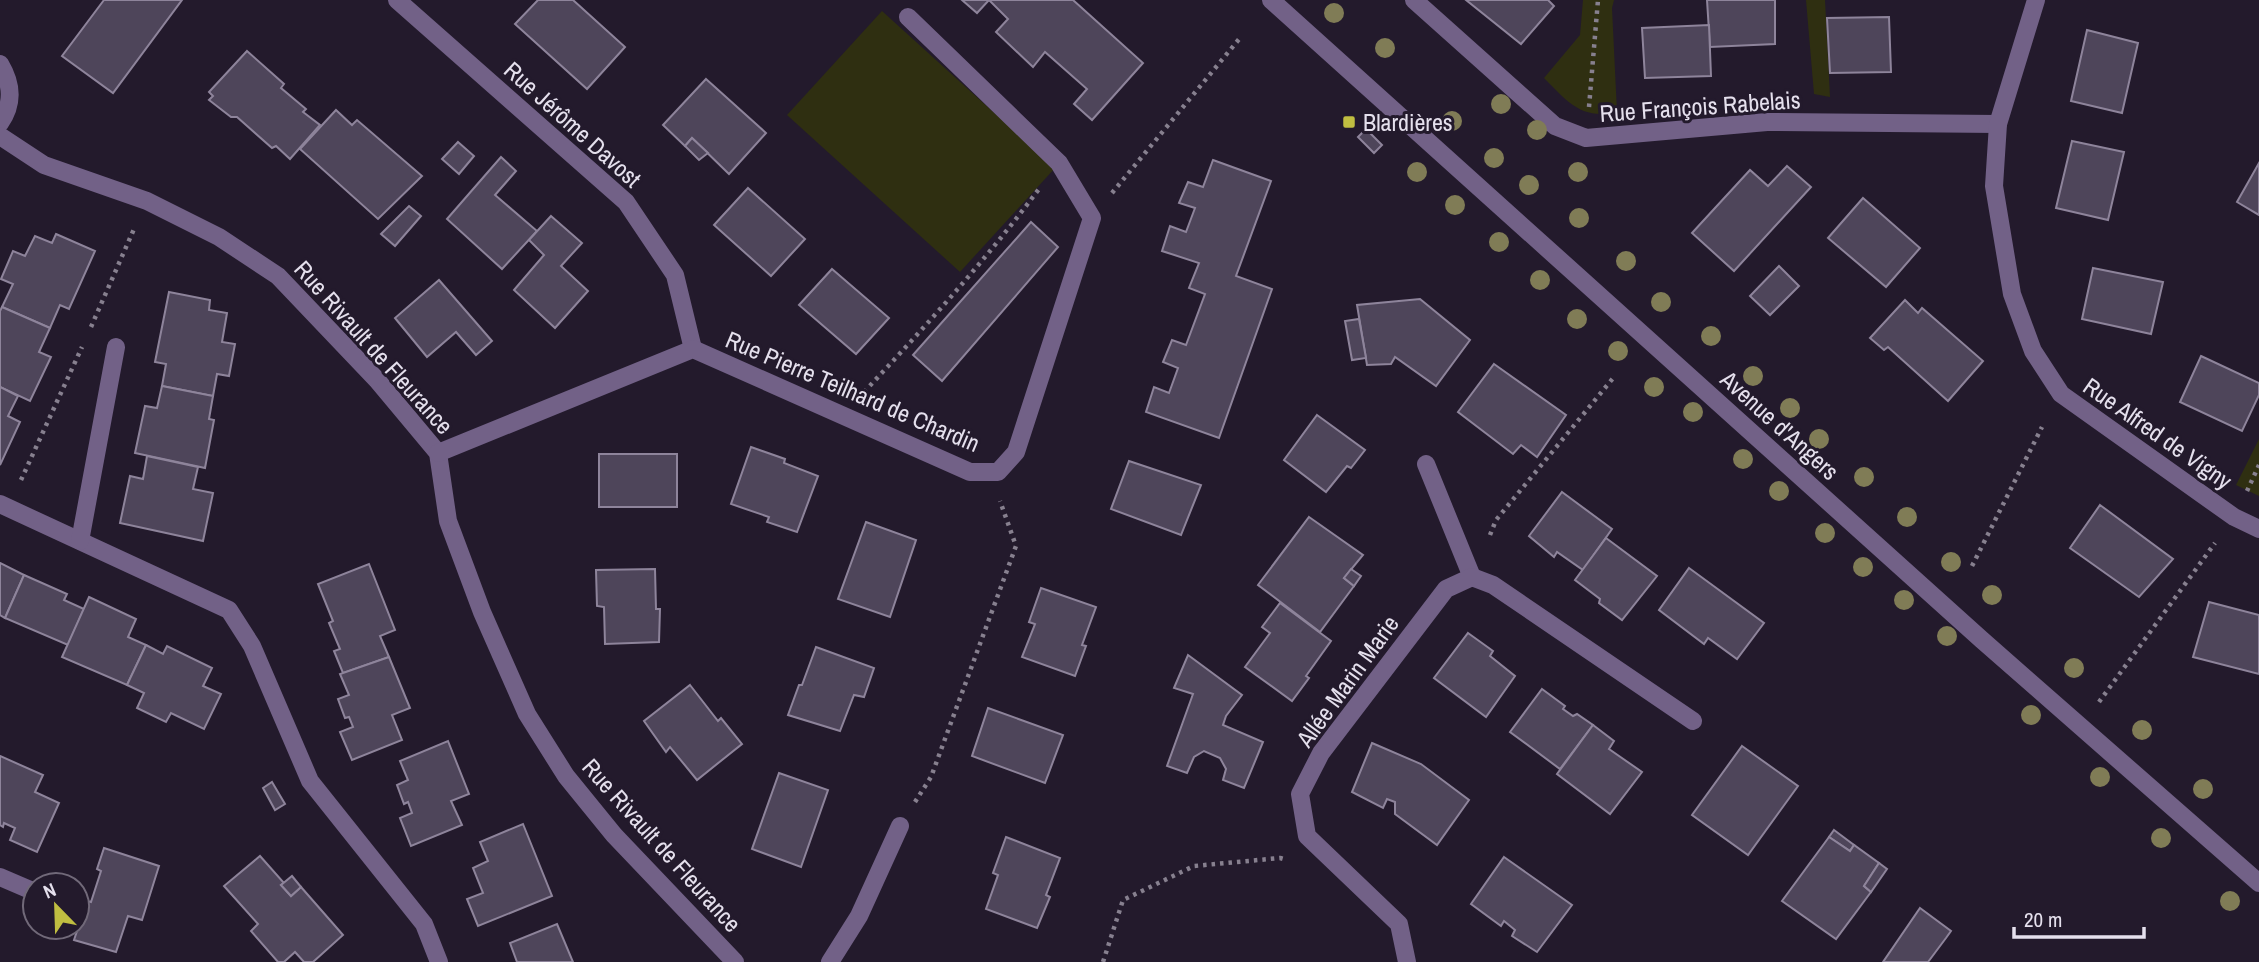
<svg xmlns="http://www.w3.org/2000/svg" width="2259" height="962" viewBox="0 0 2259 962" font-family="'Archivo Narrow',sans-serif">
<style>
.green{fill:#2f2f11}
.building{fill:#4e455a;stroke:#8e849b;stroke-width:2}
.lines{fill:none;stroke-linecap:round;stroke-linejoin:round}
.path{stroke:#87808f;stroke-width:4.5;stroke-dasharray:3.5 5;stroke-linecap:butt}
.minor{stroke:#726187;stroke-width:18}
.tree{fill:#807c56}
.poi-dot{fill:#c0be41;stroke:#231a2c;stroke-width:2.5}
.labels{text-anchor:middle;dominant-baseline:central;stroke-width:6;stroke-linejoin:round;paint-order:stroke}
.street-label{font-size:24px;fill:#e5e0ed;stroke:#231a2c}
.poi-label{font-size:24px;fill:#e5e0ed;stroke:#231a2c;text-anchor:start}
</style>
<rect width="100%" height="100%" fill="#231a2c"/>
<g class="green">
<path d="M1583 0H1614L1612 8 1617 112C1581 120 1568 102 1544 78L1580 35Z"/>
<polygon points="1806,0 1825,0 1830,97 1814,94"/>
<polygon points="882,11 1055,168 960,272 787,115"/>
<polygon points="2259,439 2259,496 2236,485"/>
</g>
<g class="building">
<polygon points="104,0 182,0 113,93 62,56"/>
<polygon points="538,0 573,0 625,47 587,89 515,24"/>
<polygon points="962,0 1073,0 1143,63 1092,120 1074,104 1087,89 1045,52 1033,67 996,32 1008,19 989,0 977,13"/>
<polygon points="1466,0 1548,0 1554,6 1521,44"/>
<polygon points="1707,0 1775,0 1775,44 1710,47"/>
<polygon points="1889,17 1891,72 1830,73 1827,18"/>
<polygon points="1709,25 1711,76 1645,78 1642,28"/>
<polygon points="2087,30 2138,43 2122,113 2071,101"/>
<polygon points="247,51 284,84 281,88 306,109 303,112 320,125 290,159 276,146 272,148 237,117 231,117 209,100 213,96 209,92"/>
<polygon points="706,79 766,133 729,174 692,138 685,146 663,125"/>
<polygon points="336,110 352,125 357,120 422,176 378,219 300,149"/>
<polygon points="1366,129 1382,145 1374,153 1358,137"/>
<polygon points="692,138 708,153 699,160 685,146"/>
<polygon points="2072,141 2124,152 2108,220 2056,208"/>
<polygon points="458,142 474,156 459,174 442,159"/>
<polygon points="501,157 516,171 495,195 537,231 502,269 447,219"/>
<polygon points="1213,160 1271,181 1236,276 1272,289 1219,438 1146,412 1154,387 1169,393 1178,368 1163,362 1172,340 1186,345 1205,294 1189,288 1199,263 1162,251 1170,226 1186,232 1195,208 1179,203 1188,182 1203,187"/>
<polygon points="2259,163 2259,215 2237,202"/>
<polygon points="1787,166 1811,187 1734,271 1692,233 1750,170 1768,186"/>
<polygon points="748,188 805,239 771,276 714,225"/>
<polygon points="1863,198 1920,248 1886,287 1828,238"/>
<polygon points="409,206 421,216 395,246 381,234"/>
<polygon points="551,216 582,243 561,266 588,291 555,328 514,290 544,255 529,240"/>
<polygon points="1031,222 1058,247 942,381 913,355"/>
<polygon points="56,234 95,251 69,309 60,305 50,328 2,307 13,284 1,279 13,251 25,256 35,236 52,243"/>
<polygon points="1779,266 1799,286 1770,315 1750,296"/>
<polygon points="2093,268 2163,282 2151,334 2082,319"/>
<polygon points="832,269 889,318 856,354 799,305"/>
<polygon points="439,280 492,341 476,355 456,332 427,357 395,318"/>
<polygon points="169,292 210,300 209,310 227,313 222,342 235,344 229,376 217,374 213,396 162,386 166,364 155,362"/>
<polygon points="1420,299 1470,340 1436,386 1395,357 1391,364 1367,365 1357,305"/>
<polygon points="1905,300 1918,313 1922,308 1983,361 1948,401 1888,347 1884,350 1870,338"/>
<polygon points="2,307 50,328 39,352 51,357 30,401 0,387 0,311"/>
<polygon points="1359,319 1366,358 1352,360 1345,321"/>
<polygon points="2201,356 2259,383 2259,395 2242,431 2180,402"/>
<polygon points="1494,364 1566,415 1537,457 1521,445 1513,454 1458,412"/>
<polygon points="162,386 213,396 209,419 214,420 205,468 135,453 145,406 157,408"/>
<polygon points="0,387 18,396 8,416 20,422 0,465"/>
<polygon points="1317,415 1365,450 1351,468 1347,466 1326,492 1284,460"/>
<polygon points="751,447 785,459 784,463 818,476 797,532 767,522 769,517 731,504"/>
<rect x="599" y="454" width="78" height="53"/>
<polygon points="147,456 198,467 193,489 213,493 203,541 120,523 130,476 143,479"/>
<polygon points="1129,461 1201,485 1181,535 1111,509"/>
<polygon points="1562,492 1612,529 1583,570 1557,552 1554,557 1529,536"/>
<polygon points="2100,505 2173,559 2139,597 2070,548"/>
<polygon points="1309,517 1363,555 1344,578 1354,586 1320,632 1258,585"/>
<polygon points="866,522 916,540 890,617 838,599"/>
<polygon points="1606,538 1657,576 1622,620 1599,603 1600,599 1575,580"/>
<polygon points="0,563 24,575 5,618 0,615"/>
<polygon points="369,564 395,630 380,636 389,657 343,673 334,651 340,649 329,623 333,621 318,584"/>
<polygon points="1689,568 1764,623 1737,659 1708,638 1704,644 1659,610"/>
<polygon points="655,569 656,609 660,609 659,642 605,644 604,607 597,606 596,570"/>
<polygon points="1351,569 1361,576 1354,586 1344,578"/>
<polygon points="24,575 67,594 64,600 84,609 68,645 5,618"/>
<polygon points="1041,588 1096,607 1082,645 1086,646 1075,676 1022,657 1035,624 1029,622"/>
<polygon points="89,597 136,619 128,637 146,645 127,685 62,657"/>
<polygon points="2209,602 2259,615 2259,674 2193,657"/>
<polygon points="1280,603 1331,641 1306,676 1309,678 1292,701 1245,667 1270,633 1262,627"/>
<polygon points="1468,633 1493,651 1490,656 1515,676 1486,717 1434,678"/>
<polygon points="146,645 163,654 167,646 212,668 203,686 221,694 204,729 171,713 166,722 137,708 144,693 127,685"/>
<polygon points="816,647 874,668 864,697 854,695 840,731 788,715 799,685 802,685"/>
<polygon points="1188,655 1242,695 1226,716 1223,725 1263,742 1244,788 1223,780 1226,769 1220,758 1204,751 1194,757 1187,773 1167,766 1193,694 1174,688"/>
<polygon points="389,657 410,708 392,715 402,740 352,760 340,732 353,727 349,717 345,718 338,699 349,695 340,674"/>
<polygon points="690,685 718,721 721,718 742,744 697,780 670,747 666,752 644,721"/>
<polygon points="1542,689 1565,706 1563,709 1573,716 1577,714 1593,725 1560,769 1510,732"/>
<polygon points="988,708 1063,735 1045,783 972,756"/>
<polygon points="1593,725 1614,741 1609,749 1642,772 1610,814 1557,774"/>
<polygon points="448,741 469,794 451,801 462,825 411,846 400,818 412,813 408,802 404,804 397,785 408,780 400,761"/>
<polygon points="1372,743 1421,764 1469,800 1437,845 1395,814 1395,802 1387,799 1383,808 1352,792"/>
<polygon points="1742,746 1798,786 1748,855 1692,815"/>
<polygon points="0,756 43,775 35,792 59,803 37,852 10,840 15,828 4,823 3,827 0,825"/>
<polygon points="779,773 828,790 801,867 752,849"/>
<polygon points="272,782 285,804 275,810 263,788"/>
<polygon points="523,824 552,896 478,926 467,899 483,893 473,868 488,861 480,842"/>
<polygon points="1834,830 1854,845 1850,851 1829,837"/>
<polygon points="1006,837 1060,858 1046,895 1050,897 1037,928 986,909 998,875 993,873"/>
<polygon points="1829,837 1850,851 1854,845 1879,863 1864,886 1871,892 1836,939 1782,901"/>
<polygon points="104,848 159,866 142,920 128,916 116,952 74,940 87,901 91,902 101,871 97,869"/>
<polygon points="260,856 284,883 281,885 291,896 301,887 343,935 313,962 304,962 295,952 284,962 278,962 251,931 258,924 224,886"/>
<polygon points="1504,857 1572,905 1537,952 1512,936 1515,930 1504,921 1501,926 1471,904"/>
<polygon points="1879,863 1887,869 1871,892 1864,886"/>
<polygon points="292,876 301,887 291,896 281,885"/>
<polygon points="1920,908 1951,931 1946,938 1928,962 1883,962"/>
<polygon points="557,924 573,962 517,962 510,943"/>
</g>
<g class="lines">
<g class="path">
<polyline points="1589,107 1598,0"/>
<polyline points="1112,193 1240,38"/>
<polyline points="91,327 134,229"/>
<path d="M864 392C925 327 985 261 1039 189"/>
<polyline points="21,480 82,347"/>
<polyline points="2247,491 2259,465"/>
<polyline points="1490,535 1496,520 1614,377"/>
<polyline points="1972,566 2042,427"/>
<polyline points="2099,702 2215,543"/>
<polyline points="915,802 931,777 1016,546 1000,501"/>
<polyline points="1103,962 1123,900 1194,866 1280,858 1287,860"/>
</g>
<g class="minor">
<polyline points="397,0 626,202 675,275 693,349"/>
<polyline points="1271,0 1982,640 2259,883"/>
<polyline points="1414,0 1555,126 1586,138 1767,122 1998,124"/>
<polyline points="2036,0 1998,124 1994,186 2012,294 2033,351 2061,394 2234,517 2259,529"/>
<path d="M0 64C12 84 14 103 0 123"/>
<polyline points="0,136 44,165 147,201 219,237 278,276 377,380 438,453 448,521 482,612 527,714 566,776 614,835 735,962"/>
<polyline points="438,453 693,349 970,472 998,472 1016,452 1092,218 1059,163 908,17"/>
<polyline points="1426,464 1472,577"/>
<polyline points="0,504 229,610 252,646 310,781 424,924 439,962"/>
<polyline points="80,541 116,347"/>
<polyline points="0,877 35,892"/>
<polyline points="830,962 859,916 900,826"/>
<polyline points="1407,962 1399,924 1307,836 1300,794 1321,753 1446,589 1472,577 1493,585 1693,721"/>
</g>
</g>
<g class="tree">
<circle cx="1334" cy="13" r="10"/>
<circle cx="1385" cy="48" r="10"/>
<circle cx="1501" cy="104" r="10"/>
<circle cx="1452" cy="121" r="10"/>
<circle cx="1537" cy="130" r="10"/>
<circle cx="1494" cy="158" r="10"/>
<circle cx="1417" cy="172" r="10"/>
<circle cx="1578" cy="172" r="10"/>
<circle cx="1529" cy="185" r="10"/>
<circle cx="1455" cy="205" r="10"/>
<circle cx="1579" cy="218" r="10"/>
<circle cx="1499" cy="242" r="10"/>
<circle cx="1626" cy="261" r="10"/>
<circle cx="1540" cy="280" r="10"/>
<circle cx="1661" cy="302" r="10"/>
<circle cx="1577" cy="319" r="10"/>
<circle cx="1711" cy="336" r="10"/>
<circle cx="1618" cy="351" r="10"/>
<circle cx="1753" cy="376" r="10"/>
<circle cx="1654" cy="387" r="10"/>
<circle cx="1790" cy="408" r="10"/>
<circle cx="1693" cy="412" r="10"/>
<circle cx="1819" cy="439" r="10"/>
<circle cx="1743" cy="459" r="10"/>
<circle cx="1864" cy="477" r="10"/>
<circle cx="1779" cy="491" r="10"/>
<circle cx="1907" cy="517" r="10"/>
<circle cx="1825" cy="533" r="10"/>
<circle cx="1951" cy="562" r="10"/>
<circle cx="1863" cy="567" r="10"/>
<circle cx="1992" cy="595" r="10"/>
<circle cx="1904" cy="600" r="10"/>
<circle cx="1947" cy="636" r="10"/>
<circle cx="2074" cy="668" r="10"/>
<circle cx="2031" cy="715" r="10"/>
<circle cx="2142" cy="730" r="10"/>
<circle cx="2100" cy="777" r="10"/>
<circle cx="2203" cy="789" r="10"/>
<circle cx="2161" cy="838" r="10"/>
<circle cx="2230" cy="901" r="10"/>
</g>
<rect class="poi-dot" x="1342" y="115" width="14" height="14" rx="3.5"/>
<g class="labels">
<g class="street-label">
<text transform="translate(1700 106) rotate(-4)">Rue François Rabelais</text>
<text transform="translate(573 124) rotate(42)">Rue Jérôme Davost</text>
<text transform="translate(374 347) rotate(48)">Rue Rivault de Fleurance</text>
<text transform="translate(853 391) rotate(23)">Rue Pierre Teilhard de Chardin</text>
<text transform="translate(1780 425) rotate(42)">Avenue d'Angers</text>
<text transform="translate(2158 433) rotate(35)">Rue Alfred de Vigny</text>
<text transform="translate(1347 681) rotate(-54)">Allée Marin Marie</text>
<text transform="translate(662 845) rotate(48)">Rue Rivault de Fleurance</text>
</g>
<g class="poi-label">
<text x="1363" y="122">Blardières</text>
</g>
</g>
<g transform="translate(56 906) rotate(337)"><circle r="33" fill="#231a2c" stroke="#716979" stroke-width="2"/>
<path d="M0-5L12 26L0 18L-12 26Z" fill="#c0be41"/>
<text y="-10" font-size="19" font-weight="bold" text-anchor="middle" fill="#e5e0ed">N</text>
</g>
<path d="M2014 927v10h130v-10" fill="none" stroke="#e5e0ed" stroke-width="3.5"/>
<text x="2024" y="927" font-size="21" fill="#e5e0ed" stroke="#231a2c" stroke-width="5" paint-order="stroke">20 m</text>
</svg>
